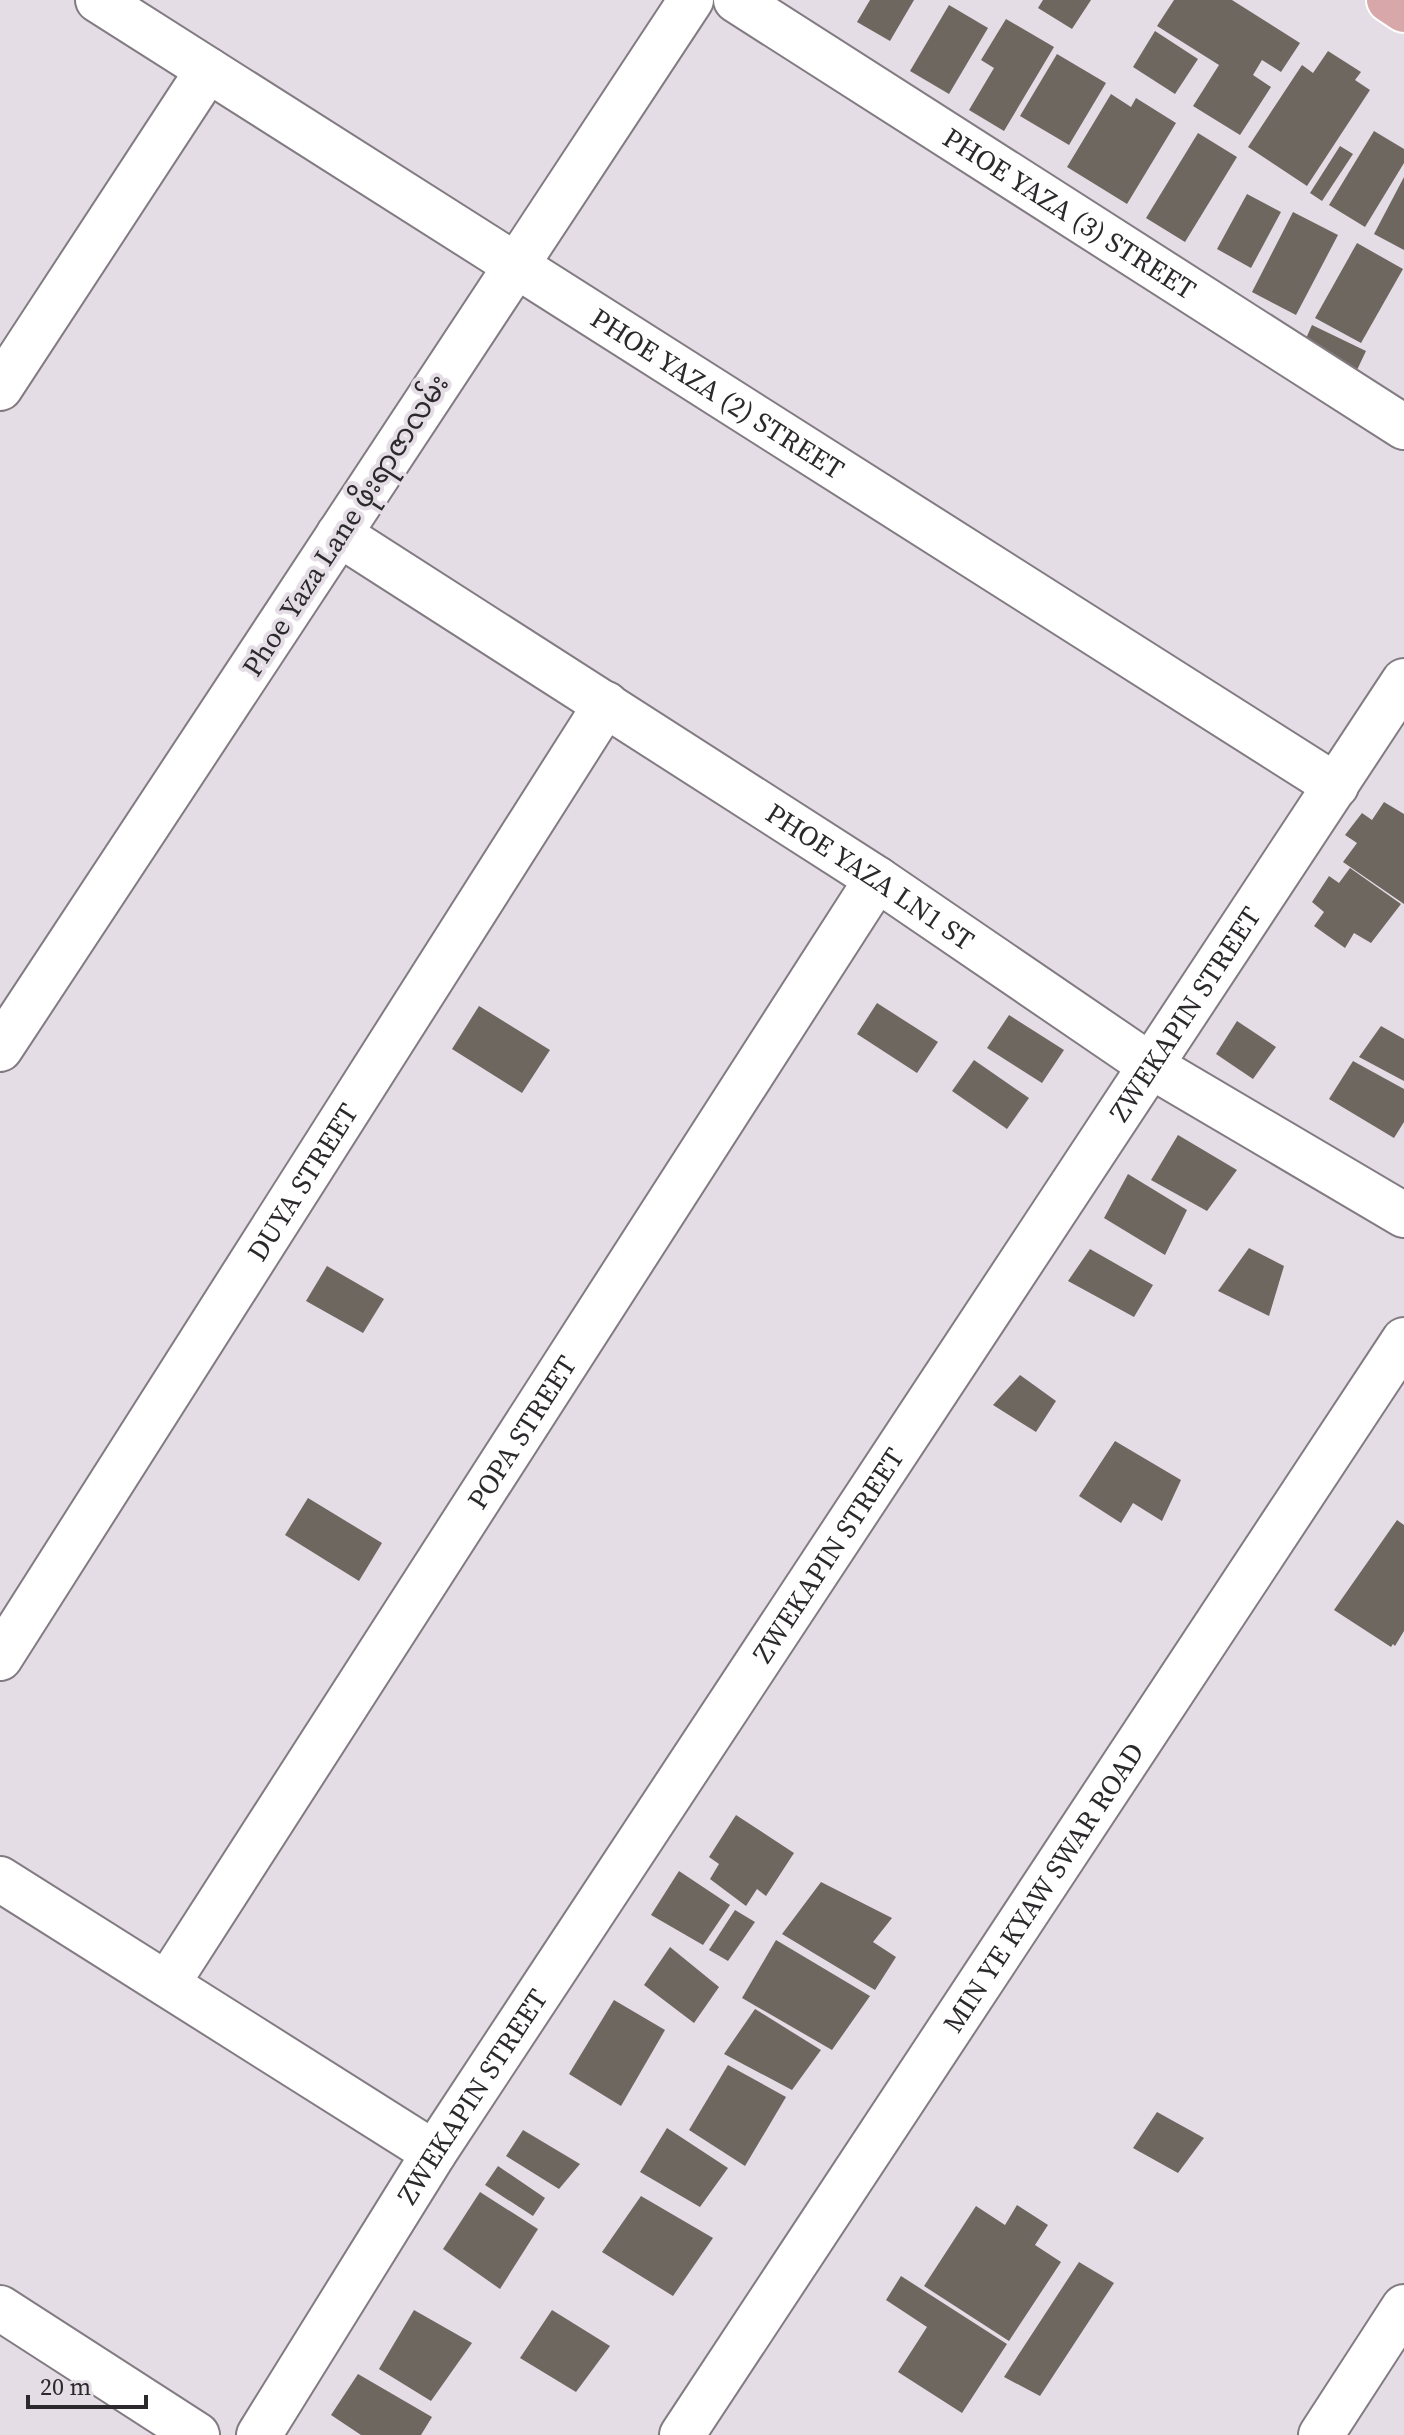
<svg xmlns="http://www.w3.org/2000/svg" width="1404" height="2435" viewBox="0 0 1404 2435" font-family="'Source Serif 4','Noto Sans Myanmar',serif">
<style>
.building{fill:#6e6760}
.lines{fill:none;stroke-linecap:round;stroke-linejoin:round}
.minor-casing{stroke:#827b82;stroke-width:48}
.major-casing{stroke:#fff;stroke-width:48}
.minor{stroke:#fff;stroke-width:44}
.major{stroke:#d7a7a9;stroke-width:44}
.labels{text-anchor:middle;dominant-baseline:central;stroke-width:8;stroke-linejoin:round;paint-order:stroke}
.street-label{font-size:28px;fill:#2c292c;stroke:#e5dde6}
</style>
<rect width="100%" height="100%" fill="#e5dde6"/>
<g class="building">
<polygon points="870,0 914,0 890,41 857,22"/>
<polygon points="1043,0 1091,0 1072,29 1038,8"/>
<polygon points="1174,0 1232,0 1300,43 1281,72 1262,60 1253,75 1271,87 1240,135 1193,106 1219,65 1157,26"/>
<polygon points="949,5 988,28 949,94 910,71"/>
<polygon points="1006,19 1054,47 1004,131 969,110 994,68 981,60"/>
<polygon points="1155,31 1198,59 1175,94 1133,67"/>
<polygon points="1328,51 1361,72 1355,80 1370,90 1307,186 1248,147 1302,65 1313,73"/>
<polygon points="1057,54 1106,83 1069,145 1020,116"/>
<polygon points="1111,94 1131,107 1136,98 1176,123 1127,204 1067,167"/>
<polygon points="1374,131 1404,149 1404,163 1365,227 1329,205"/>
<polygon points="1198,133 1237,157 1185,242 1146,218"/>
<polygon points="1340,146 1353,154 1322,201 1310,193"/>
<polygon points="1404,177 1404,250 1374,234"/>
<polygon points="1247,194 1281,212 1251,268 1217,249"/>
<polygon points="1293,212 1338,235 1296,315 1252,292"/>
<polygon points="1357,243 1403,269 1361,343 1315,318"/>
<polygon points="1312,325 1366,351 1357,370 1303,345"/>
<polygon points="1384,802 1404,814 1404,904 1343,862 1357,843 1345,835 1362,813 1372,820"/>
<polygon points="1350,868 1401,904 1371,943 1354,933 1345,948 1314,926 1324,912 1312,902 1329,876 1339,883"/>
<polygon points="877,1003 938,1042 917,1073 857,1034"/>
<polygon points="479,1006 550,1050 522,1093 452,1049"/>
<polygon points="1009,1015 1064,1050 1042,1083 987,1048"/>
<polygon points="1237,1021 1276,1047 1253,1079 1216,1054"/>
<polygon points="1381,1026 1404,1039 1404,1081 1359,1057"/>
<polygon points="974,1060 1029,1098 1007,1129 952,1091"/>
<polygon points="1353,1061 1404,1089 1404,1122 1394,1138 1329,1099"/>
<polygon points="1178,1135 1237,1170 1207,1211 1151,1180"/>
<polygon points="1128,1174 1187,1210 1165,1255 1104,1218"/>
<polygon points="1249,1248 1284,1266 1269,1316 1218,1291"/>
<polygon points="1090,1249 1153,1285 1134,1317 1068,1281"/>
<polygon points="327,1266 384,1299 363,1333 306,1301"/>
<polygon points="1020,1375 1056,1401 1036,1432 993,1405"/>
<polygon points="1115,1441 1181,1480 1162,1521 1133,1503 1121,1523 1079,1496"/>
<polygon points="308,1498 382,1543 359,1581 285,1535"/>
<polygon points="1397,1520 1404,1525 1404,1631 1395,1646 1393,1644 1391,1647 1334,1610"/>
<polygon points="736,1815 794,1853 766,1896 757,1889 746,1906 710,1879 719,1864 709,1857"/>
<polygon points="679,1871 730,1905 703,1945 651,1915"/>
<polygon points="821,1882 892,1918 873,1942 896,1957 875,1990 782,1934"/>
<polygon points="735,1910 755,1922 728,1961 709,1950"/>
<polygon points="776,1940 870,1996 832,2050 742,1998"/>
<polygon points="670,1947 719,1987 694,2023 644,1985"/>
<polygon points="614,2000 665,2030 621,2106 569,2074"/>
<polygon points="755,2009 821,2050 792,2090 724,2054"/>
<polygon points="728,2065 786,2097 745,2166 689,2130"/>
<polygon points="1157,2112 1204,2138 1178,2173 1133,2148"/>
<polygon points="667,2128 728,2168 700,2207 640,2172"/>
<polygon points="523,2130 580,2164 559,2189 506,2156"/>
<polygon points="498,2166 545,2198 533,2216 485,2185"/>
<polygon points="480,2192 538,2229 500,2289 443,2249"/>
<polygon points="641,2196 713,2238 673,2296 602,2252"/>
<polygon points="1017,2205 1048,2225 1035,2245 1061,2262 1009,2341 924,2286 976,2206 1005,2225"/>
<polygon points="1079,2262 1114,2283 1040,2396 1004,2377"/>
<polygon points="901,2276 1007,2344 962,2413 898,2372 927,2327 886,2300"/>
<polygon points="414,2310 472,2343 431,2401 379,2369"/>
<polygon points="552,2310 610,2346 576,2392 520,2358"/>
<polygon points="358,2374 432,2417 421,2435 361,2435 331,2415"/>
</g>
<g class="lines">
<g class="minor-casing">
<g id="minor">
<path id="s1" d="M98 0 1336 786"/>
<path id="s2" d="M736 0 1404 427"/>
<polyline points="0,388 208,70"/>
<path id="s3" d="M339 534 877 879 1151 1066 1404 1215"/>
<polyline points="0,1049 691,0"/>
<path id="s4" d="M0 1658 606 704"/>
<polyline points="0,1879 434,2153"/>
<path id="s5" d="M167 1984 877 879"/>
<polyline points="0,2308 197,2435"/>
<path id="s6" d="M259 2435 434 2153 1404 681"/>
<path id="s7" d="M682 2435 1404 1340"/>
<polyline points="1321,2435 1404,2307"/>
</g>
</g>
<g class="major-casing">
<polyline id="major" points="1389,0 1404,10"/>
</g>
<use href="#minor" class="minor"/>
<use href="#major" class="major"/>
</g>
<g class="labels">
<g class="street-label">
<text stroke="none"><textPath href="#s2" startOffset="396">PHOE YAZA (3) STREET</textPath></text>
<text stroke="none"><textPath href="#s1" startOffset="734">PHOE YAZA (2) STREET</textPath></text>
<text transform="translate(345 525) rotate(-57)">Phoe Yaza Lane ဖိုးရာဇာလမ်း</text>
<text stroke="none"><textPath href="#s3" startOffset="632">PHOE YAZA LN1 ST</textPath></text>
<text stroke="none"><textPath href="#s6" startOffset="1696">ZWEKAPIN STREET</textPath></text>
<text stroke="none"><textPath href="#s4" startOffset="564">DUYA STREET</textPath></text>
<text stroke="none"><textPath href="#s5" startOffset="656">POPA STREET</textPath></text>
<text stroke="none"><textPath href="#s6" startOffset="1048">ZWEKAPIN STREET</textPath></text>
<text stroke="none"><textPath href="#s7" startOffset="656">MIN YE KYAW SWAR ROAD</textPath></text>
<text stroke="none"><textPath href="#s6" startOffset="400">ZWEKAPIN STREET</textPath></text>
</g>
</g>
<path d="M28 2395v12h118v-12" fill="none" stroke="#2c292c" stroke-width="4"/>
<text x="40" y="2395" font-size="24" fill="#2c292c" stroke="#e5dde6" stroke-width="6" paint-order="stroke">20 m</text>
</svg>
